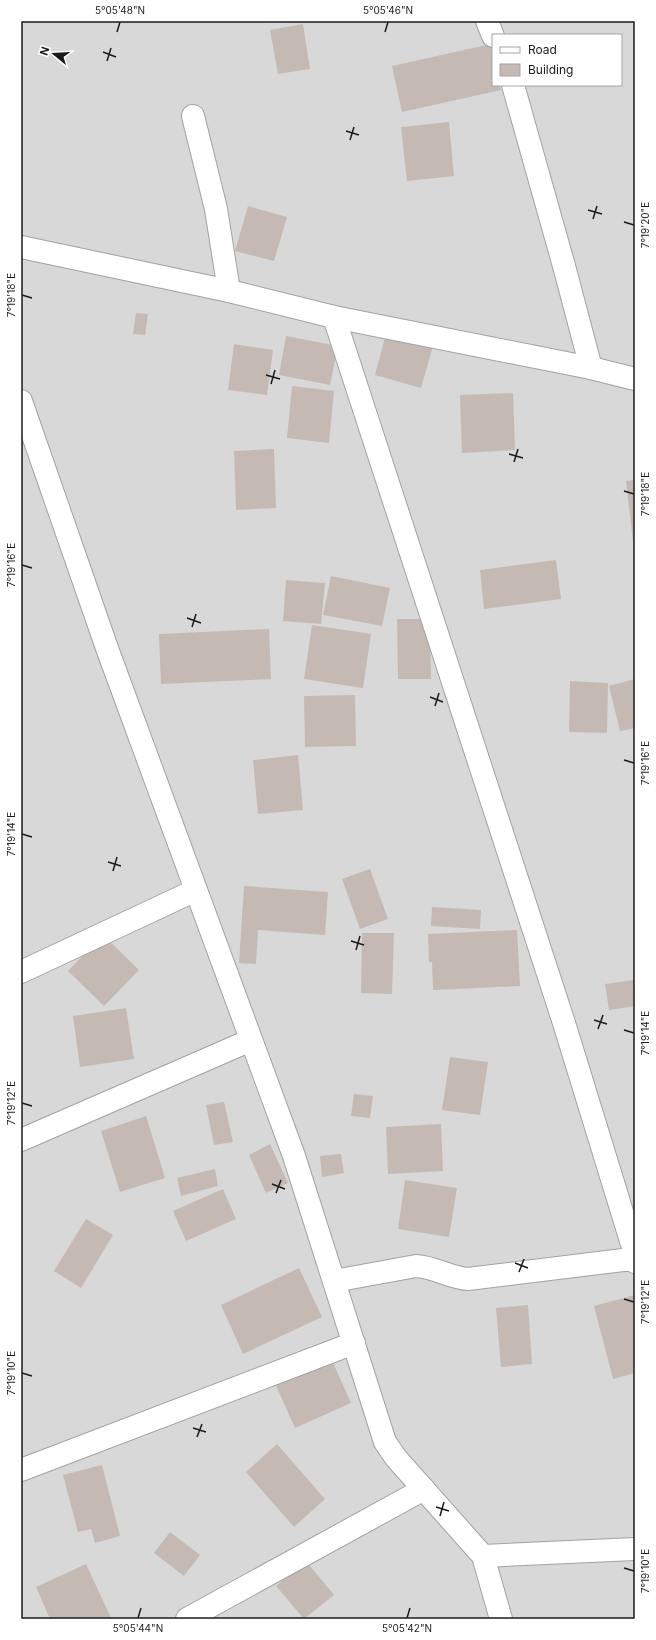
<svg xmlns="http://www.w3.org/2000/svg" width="656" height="1640" viewBox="0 0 656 1640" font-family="Inter,sans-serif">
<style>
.residential{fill:#d9d8d8;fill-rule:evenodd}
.building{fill:#c4bab3}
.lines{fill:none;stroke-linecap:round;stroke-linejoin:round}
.minor-casing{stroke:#a2a2a2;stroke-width:24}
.minor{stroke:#fff;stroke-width:22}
.ticks{fill:none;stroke:#1b1b1b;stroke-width:1.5}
.neatline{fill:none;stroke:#1b1b1b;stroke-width:1.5}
.ticks-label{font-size:10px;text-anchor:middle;fill:#1b1b1b}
</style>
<rect width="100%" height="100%" fill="#ede8e0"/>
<path class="residential" d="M21 21H635V1619H21ZM493 35H621V85H493Z"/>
<g class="building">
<polygon points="303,24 310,69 278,74 270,30"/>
<polygon points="491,44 493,56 493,85 499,85 501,90 402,112 392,66"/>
<polygon points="449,122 454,176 407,181 401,127"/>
<polygon points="248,206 287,217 274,261 235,251"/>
<polygon points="136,313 148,314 145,335 133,334"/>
<polygon points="386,334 433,346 421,388 375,375"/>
<polygon points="286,336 338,346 330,385 279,375"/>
<polygon points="234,344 273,350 267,395 228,390"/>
<polygon points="292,386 334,391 329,443 287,438"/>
<polygon points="513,393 515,450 462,453 460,395"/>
<polygon points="274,449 276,508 236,510 234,451"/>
<polygon points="635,480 635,550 634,550 626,481"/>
<polygon points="556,560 561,599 484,609 480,570"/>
<polygon points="331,576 390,588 382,626 323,615"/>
<polygon points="286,580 325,583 321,624 283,621"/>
<polygon points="397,619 430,619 431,679 398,679"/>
<polygon points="312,625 371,634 363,688 304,679"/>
<polygon points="269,629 271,679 161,684 159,634"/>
<polygon points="635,679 635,728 620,731 609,686"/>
<polygon points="570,681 608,683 607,733 569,732"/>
<polygon points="355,695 356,746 305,747 304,696"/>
<polygon points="298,755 303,810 258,814 253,760"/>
<polygon points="370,869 388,919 360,929 342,879"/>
<polygon points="244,886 328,892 325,935 258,930 256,964 239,963"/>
<polygon points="432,907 481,910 480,929 431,926"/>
<polygon points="517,930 520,986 433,990 432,962 429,962 428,934"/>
<polygon points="362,933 394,933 392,994 361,993"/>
<polygon points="103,935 139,970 104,1006 68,971"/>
<polygon points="634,980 635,1006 609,1010 605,984"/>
<polygon points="126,1008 134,1059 80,1067 73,1016"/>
<polygon points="450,1057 488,1062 480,1115 442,1110"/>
<polygon points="354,1094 373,1096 370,1118 351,1116"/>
<polygon points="224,1102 233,1142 214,1145 206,1105"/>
<polygon points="146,1116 165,1178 120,1192 101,1131"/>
<polygon points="441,1124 443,1171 388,1174 386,1127"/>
<polygon points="270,1144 288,1183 266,1193 249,1155"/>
<polygon points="341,1154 344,1173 322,1177 320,1156"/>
<polygon points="215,1169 218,1186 181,1196 177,1178"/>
<polygon points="405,1180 457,1188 449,1237 398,1229"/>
<polygon points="223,1189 236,1219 186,1241 173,1211"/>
<polygon points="86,1219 113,1235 81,1288 54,1271"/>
<polygon points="299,1268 322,1317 243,1354 221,1305"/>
<polygon points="635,1295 635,1373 613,1379 594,1306"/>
<polygon points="528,1305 532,1364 501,1367 496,1308"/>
<polygon points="325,1345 351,1403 295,1428 269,1370"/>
<polygon points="277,1444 325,1499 294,1527 246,1472"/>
<polygon points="102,1465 120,1536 95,1543 91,1529 78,1532 63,1475"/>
<polygon points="170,1532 200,1555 184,1576 154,1553"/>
<polygon points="306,1561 334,1595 304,1619 276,1586"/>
<polygon points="86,1564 111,1618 50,1619 36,1587"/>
</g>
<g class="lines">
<g class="minor-casing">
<g id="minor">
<polyline points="487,21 493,36"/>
<polyline points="513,85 564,266 591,368"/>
<polyline points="193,116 216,209 229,291"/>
<polyline points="21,247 229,291 334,317 591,368 635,379"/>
<polyline points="334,317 564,1023 635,1254"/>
<polyline points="21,401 108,651 294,1156 385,1442 396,1458 483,1556 501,1619"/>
<polyline points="21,972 196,890"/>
<polyline points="21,1140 251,1040"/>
<path d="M334 1281 416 1266C435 1267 450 1278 468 1279L623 1260H632L635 1262"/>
<polyline points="21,1470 354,1343"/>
<polyline points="483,1556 635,1549"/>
<polyline points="187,1619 424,1489"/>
</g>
</g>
<use href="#minor" class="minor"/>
</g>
<path class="ticks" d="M117 32 120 22M385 32 388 22M103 52 116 57M107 61 111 48M346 131 359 135M350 140 354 127M588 210 602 214M593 219 597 206M624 222 634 225M22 295 32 298M266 375 280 379M271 384 275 370M509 454 523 458M514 462 518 449M624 491 634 494M22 565 32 568M187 618 201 623M192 627 196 614M430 697 443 702M435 706 439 693M624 760 634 763M22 834 32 837M108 862 121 866M113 871 117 857M351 941 364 945M356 950 360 936M594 1020 607 1024M598 1029 603 1015M624 1030 634 1033M22 1103 32 1106M272 1184 285 1189M276 1193 281 1180M515 1263 528 1268M519 1272 524 1259M624 1299 634 1302M22 1373 32 1376M193 1428 206 1432M197 1437 202 1424M436 1507 449 1511M440 1516 444 1502M624 1568 634 1571M138 1618 141 1608M407 1618 410 1608"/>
<rect width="656" height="1640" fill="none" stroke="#ffffff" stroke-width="44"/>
<rect x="492" y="34" width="130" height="52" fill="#ffffff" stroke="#a4a4a4"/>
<rect x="500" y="47" width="20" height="6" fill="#ffffff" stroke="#a4a4a4"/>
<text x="528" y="54" font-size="12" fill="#1b1b1b">Road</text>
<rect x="500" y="64" width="20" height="12" fill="#c4bab3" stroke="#a4a4a4"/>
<text x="528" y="74" font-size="12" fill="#1b1b1b">Building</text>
<g transform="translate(54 54) rotate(288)" stroke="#ffffff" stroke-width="3" paint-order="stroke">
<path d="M0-3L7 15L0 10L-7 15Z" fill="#1b1b1b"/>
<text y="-6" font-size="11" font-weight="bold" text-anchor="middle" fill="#1b1b1b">N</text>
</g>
<rect x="22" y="22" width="612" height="1596" class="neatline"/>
<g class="ticks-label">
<text x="120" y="14">5°05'48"N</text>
<text x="388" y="14">5°05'46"N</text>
<text transform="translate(645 225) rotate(-90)" y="4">7°19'20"E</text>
<text transform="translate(11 295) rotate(-90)" y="4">7°19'18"E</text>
<text transform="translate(645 494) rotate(-90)" y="4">7°19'18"E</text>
<text transform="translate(11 565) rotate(-90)" y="4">7°19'16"E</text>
<text transform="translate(645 763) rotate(-90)" y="4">7°19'16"E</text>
<text transform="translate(11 834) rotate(-90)" y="4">7°19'14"E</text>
<text transform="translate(645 1033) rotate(-90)" y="4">7°19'14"E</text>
<text transform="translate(11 1103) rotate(-90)" y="4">7°19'12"E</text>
<text transform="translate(645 1302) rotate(-90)" y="4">7°19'12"E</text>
<text transform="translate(11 1373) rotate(-90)" y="4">7°19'10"E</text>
<text transform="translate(645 1571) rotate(-90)" y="4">7°19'10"E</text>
<text x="138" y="1632">5°05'44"N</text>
<text x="407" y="1632">5°05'42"N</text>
</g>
</svg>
